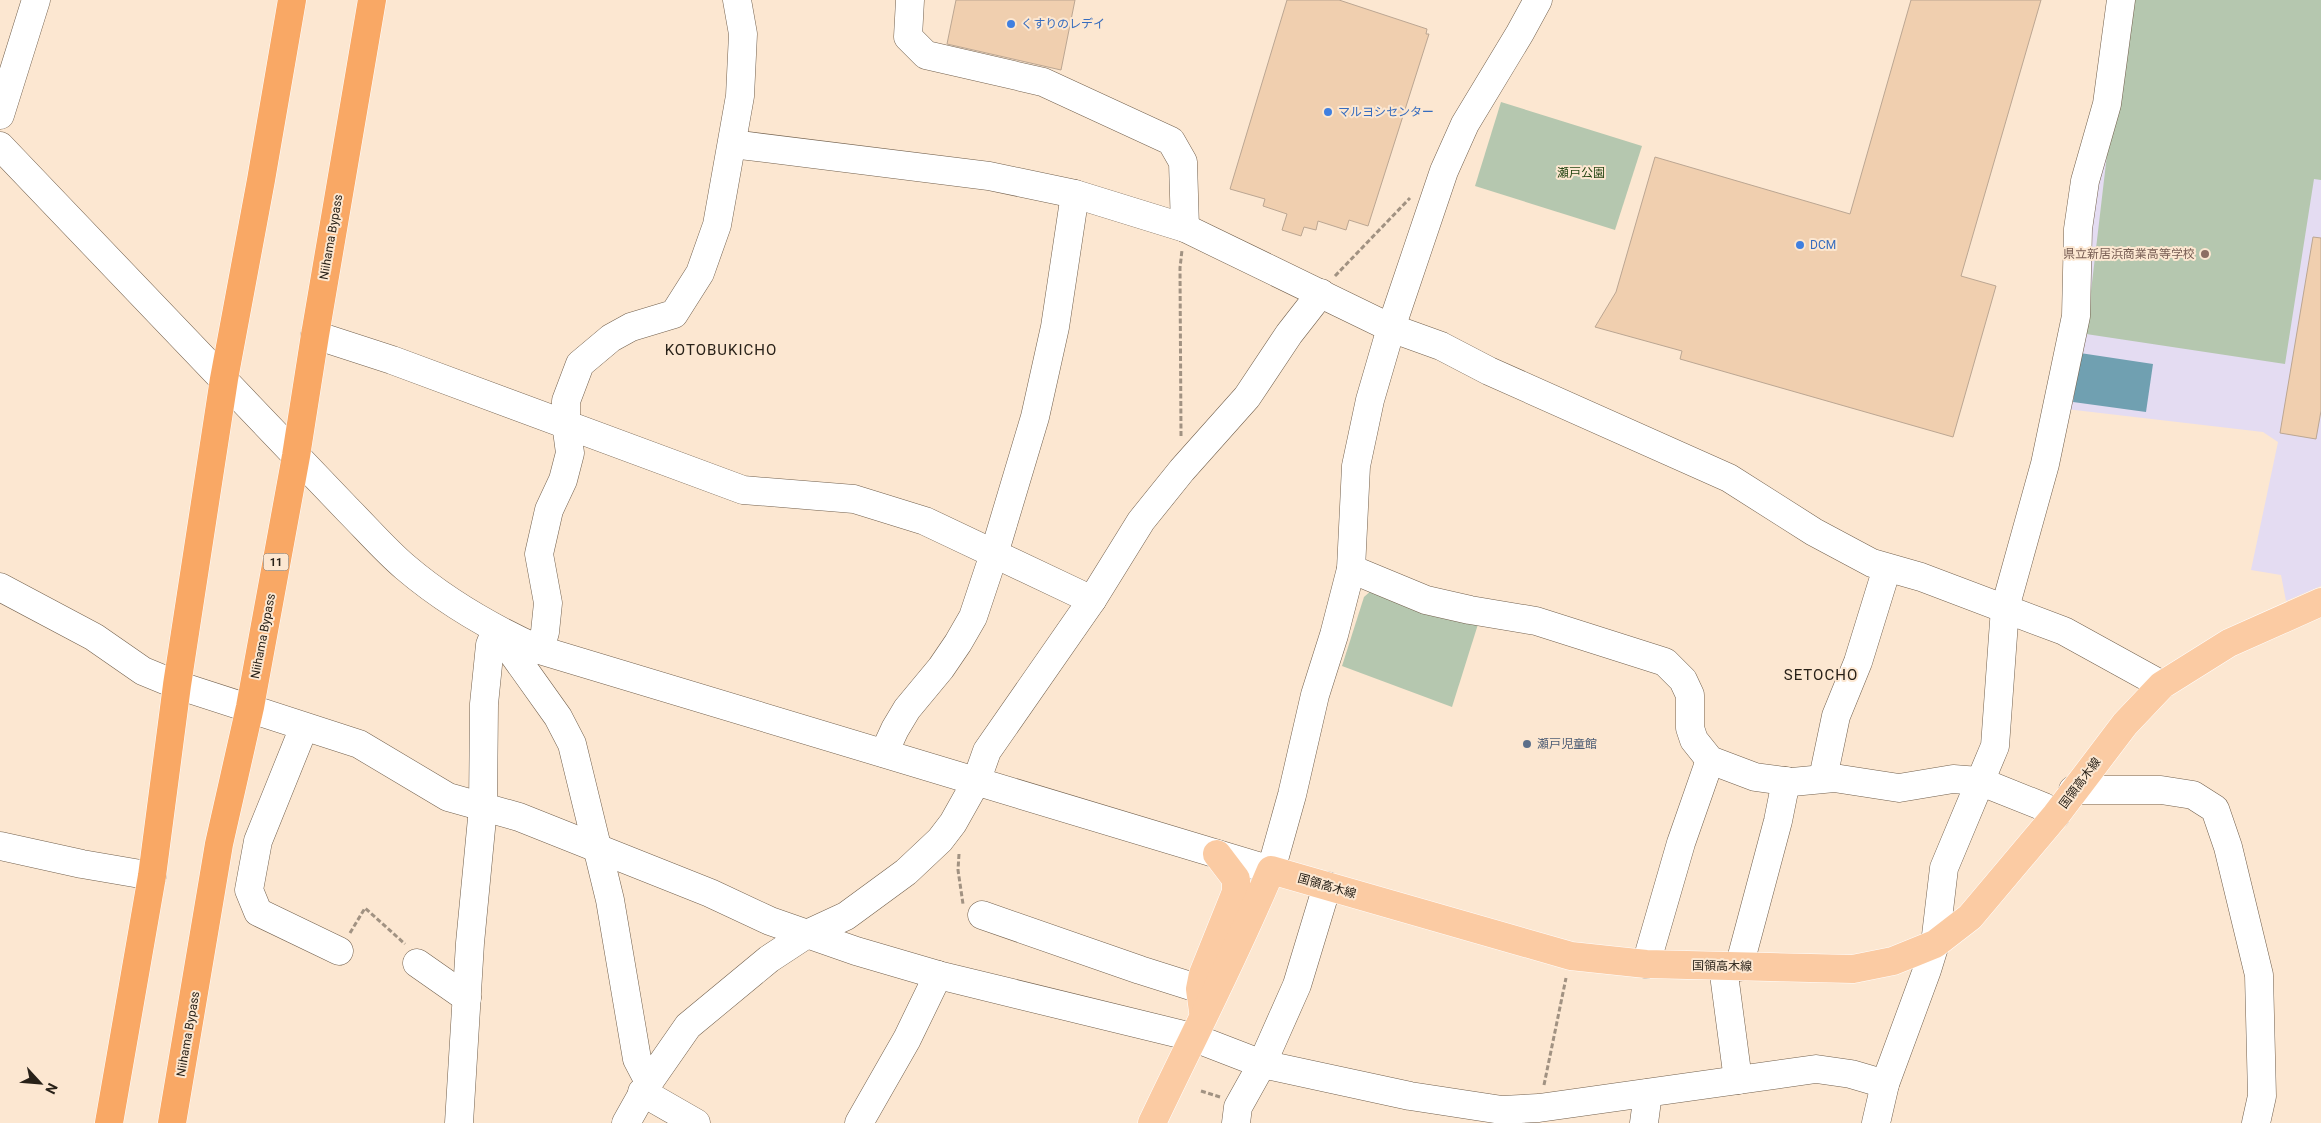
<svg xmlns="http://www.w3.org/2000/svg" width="2321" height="1123" viewBox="0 0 2321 1123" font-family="Roboto,'Noto Sans JP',sans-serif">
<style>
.education{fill:#e4dcf2}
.green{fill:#b5c7af}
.water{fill:#70a0b1}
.building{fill:#f0cfaf;stroke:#bba692}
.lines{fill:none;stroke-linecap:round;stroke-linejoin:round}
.minor-casing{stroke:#72604d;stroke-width:29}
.major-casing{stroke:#fff;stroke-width:29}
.highway-casing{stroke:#fff;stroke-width:29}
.path{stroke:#a19282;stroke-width:3;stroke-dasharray:5 2.5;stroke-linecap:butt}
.minor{stroke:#fff;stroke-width:28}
.major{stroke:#fbcba3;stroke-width:28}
.highway{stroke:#f9a865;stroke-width:28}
.shop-dot{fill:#3f7fe0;stroke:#fce7d1;stroke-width:2}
.education-dot{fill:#8d6e63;stroke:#fce7d1;stroke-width:2}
.service-dot{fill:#5c6f8a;stroke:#fce7d1;stroke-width:2}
.labels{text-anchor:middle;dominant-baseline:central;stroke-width:4;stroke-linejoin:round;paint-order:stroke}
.shield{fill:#fce7d1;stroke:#685c50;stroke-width:1}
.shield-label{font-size:11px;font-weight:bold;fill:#282118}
.shop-label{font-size:12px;fill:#366cbe;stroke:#fce7d1;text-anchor:start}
.park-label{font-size:12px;fill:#241;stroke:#fce7d1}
.street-label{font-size:12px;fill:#282118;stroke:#fce7d1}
.education-label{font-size:12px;fill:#785e54;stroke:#fce7d1;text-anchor:end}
.service-label{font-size:12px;fill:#4e5e75;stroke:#fce7d1;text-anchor:start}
.quarter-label{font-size:15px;letter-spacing:1px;fill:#282118;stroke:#fce7d1}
</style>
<rect width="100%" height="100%" fill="#fce7d1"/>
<polygon class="education" points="2321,0 2321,586 2286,601 2281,575 2251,570 2278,442 2263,432 2066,409 2090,194 2114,111"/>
<g class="green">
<polygon points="2132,0 2321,0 2321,180 2314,179 2285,364 2086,334 2108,146"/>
<polygon points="1501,102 1642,146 1615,230 1475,186"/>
<polygon points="1373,589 1479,621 1452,707 1342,666 1364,597"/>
</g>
<polygon class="water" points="2080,353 2153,364 2146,412 2073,402"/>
<g class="building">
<polygon points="956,0 1075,0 1061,70 947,44"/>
<polygon points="1287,0 1339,0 1427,29 1426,34 1429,34 1368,226 1349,220 1346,230 1318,221 1316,230 1304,227 1301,236 1282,230 1287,214 1263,206 1265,199 1230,189"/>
<polygon points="1911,0 2041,0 1961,276 1996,286 1953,437 1680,359 1682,351 1595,327 1616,292 1655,157 1850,214"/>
<polygon points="2313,237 2321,238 2321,411 2316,439 2280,433"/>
</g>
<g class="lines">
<g class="minor-casing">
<g id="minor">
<polyline points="910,0 908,37 926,55 1043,82 1171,141 1183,162 1185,228"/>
<polyline points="0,115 36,0"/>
<polyline points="732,144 989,176 1075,194 1185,228 1391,328 1441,346 1489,371 1729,478 1814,532 1872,563 1921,577 2064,631 2162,685"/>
<path d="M0 146 348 510C367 529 385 550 405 567 446 602 491 628 540 650L1271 870 1292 795 1315 695 1334 635 1351 569 1356 466 1370 400 1391 328 1444 171 1465 124 1520 33 1538 0"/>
<polyline points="315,335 392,360 743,490 854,499 925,521 1092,600"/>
<polyline points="1351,569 1426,600 1470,610 1536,621 1665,662 1683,680 1690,695 1690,728 1694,740 1710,760 1755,777 1792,782 1834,778 1899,788 1953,779 1979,781 2044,807 2056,815"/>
<polyline points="0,587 94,637 143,671 177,685 359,744 448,797 519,817 710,893 770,921 856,951 938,975 1192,1037 1262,1064 1410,1096 1502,1110 1539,1108 1816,1069 1851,1074 1885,1084"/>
<polyline points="496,630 558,717 572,744 610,900 637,1059 649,1082"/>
<polyline points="540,650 545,632 548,603 539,554 549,510 563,480 570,453 566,423 566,401 580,364 611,338 631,327 674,314 700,273 717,225 740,96 743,34 737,0"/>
<polyline points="304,727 258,841 249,890 258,912 339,951"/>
<polyline points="884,753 895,729 907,709 941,668 958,643 973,617 994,554 1035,417 1055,327 1075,194"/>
<polyline points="1823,778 1836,716 1858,662 1887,568"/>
<polyline points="2073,790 2161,790 2193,795 2215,809 2228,847 2259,975 2262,1096 2256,1123"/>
<polyline points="0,846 82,864 152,876"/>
<polyline points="982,915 1140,970 1200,989"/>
<polyline points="417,963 467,998"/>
<polyline points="1646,964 1681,843 1710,760"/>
<polyline points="1723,967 1738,1080"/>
<polyline points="1739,967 1778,821 1786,781"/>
<polyline points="642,1092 696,1123"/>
<polyline points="459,1123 470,943 483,808 484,704 490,645 496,630"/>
<polyline points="626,1123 649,1082 688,1026 769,959 807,934 846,916 906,872 940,840 953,823 976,782 987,751 1092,600 1141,521 1182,470 1247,397 1289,334 1321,293"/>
<polyline points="859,1123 907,1039 938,975"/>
<polyline points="1236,1123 1238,1107 1262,1064 1297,985 1327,886"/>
<polyline points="1644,1123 1648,1093"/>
<polyline points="1876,1123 1885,1084 1927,970 1935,944 1944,868 1995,746 2005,608 2045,464 2076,316 2078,229 2085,181 2107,104 2121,0"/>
</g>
</g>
<g class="major-casing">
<g id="major">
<polyline points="1203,1011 1200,989 1203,974 1236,892 1236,879 1217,854"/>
<path d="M1152 1123C1192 1039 1235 956 1271 870L1571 956 1646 964 1853 969 1893 961 1935 944 1970 917 2056 815 2125 724 2162 685 2229 643 2321 602"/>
</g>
</g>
<g class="highway-casing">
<g id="highway">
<polyline points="109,1123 152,876 177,685 224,379 261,180 292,0"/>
<polyline points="172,1123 219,844 250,707 296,456 315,335 372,0"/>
</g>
</g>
<g class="path">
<polyline points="1335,276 1410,198"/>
<polyline points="1181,436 1180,268 1182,250"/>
<polyline points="959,854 958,870 963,904"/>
<polyline points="350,933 365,908 405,944"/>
<polyline points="1544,1085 1566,978"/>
<polyline points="1201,1091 1220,1097"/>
</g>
<use href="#minor" class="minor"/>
<use href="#major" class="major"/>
<use href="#highway" class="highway"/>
</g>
<g class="shop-dot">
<circle cx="1011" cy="24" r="5"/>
<circle cx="1328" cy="112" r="5"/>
<circle cx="1800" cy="245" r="5"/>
</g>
<circle class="education-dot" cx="2205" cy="254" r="5"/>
<circle class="service-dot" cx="1527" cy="744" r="5"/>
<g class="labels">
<rect class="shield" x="263.5" y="553.5" width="25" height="17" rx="4"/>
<g class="shield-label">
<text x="276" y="562">11</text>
</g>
<g class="shop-label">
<text x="1021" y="24">くすりのレデイ</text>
<text x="1338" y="112">マルヨシセンター</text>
<text x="1810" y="245">DCM</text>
</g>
<g class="park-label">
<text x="1581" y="173">瀬戸公園</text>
</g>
<g class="street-label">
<text transform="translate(331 237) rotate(-80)">Niihama Bypass</text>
<text transform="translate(263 636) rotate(-79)">Niihama Bypass</text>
<text transform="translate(2080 783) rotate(-53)">国領高木線</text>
<text transform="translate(1327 886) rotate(16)">国領高木線</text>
<text transform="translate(1722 966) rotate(1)">国領高木線</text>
<text transform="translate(188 1034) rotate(-80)">Niihama Bypass</text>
</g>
<g class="education-label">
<text x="2195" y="254">県立新居浜商業高等学校</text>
</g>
<g class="service-label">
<text x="1537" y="744">瀬戸児童館</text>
</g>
<g class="quarter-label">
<text x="721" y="350">KOTOBUKICHO</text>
<text x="1821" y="675">SETOCHO</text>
</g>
</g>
<g transform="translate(40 1083) rotate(116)" stroke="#fce7d1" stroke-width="4" paint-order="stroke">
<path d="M0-4L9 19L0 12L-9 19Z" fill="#282118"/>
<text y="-8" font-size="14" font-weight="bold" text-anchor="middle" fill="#282118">N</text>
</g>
</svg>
